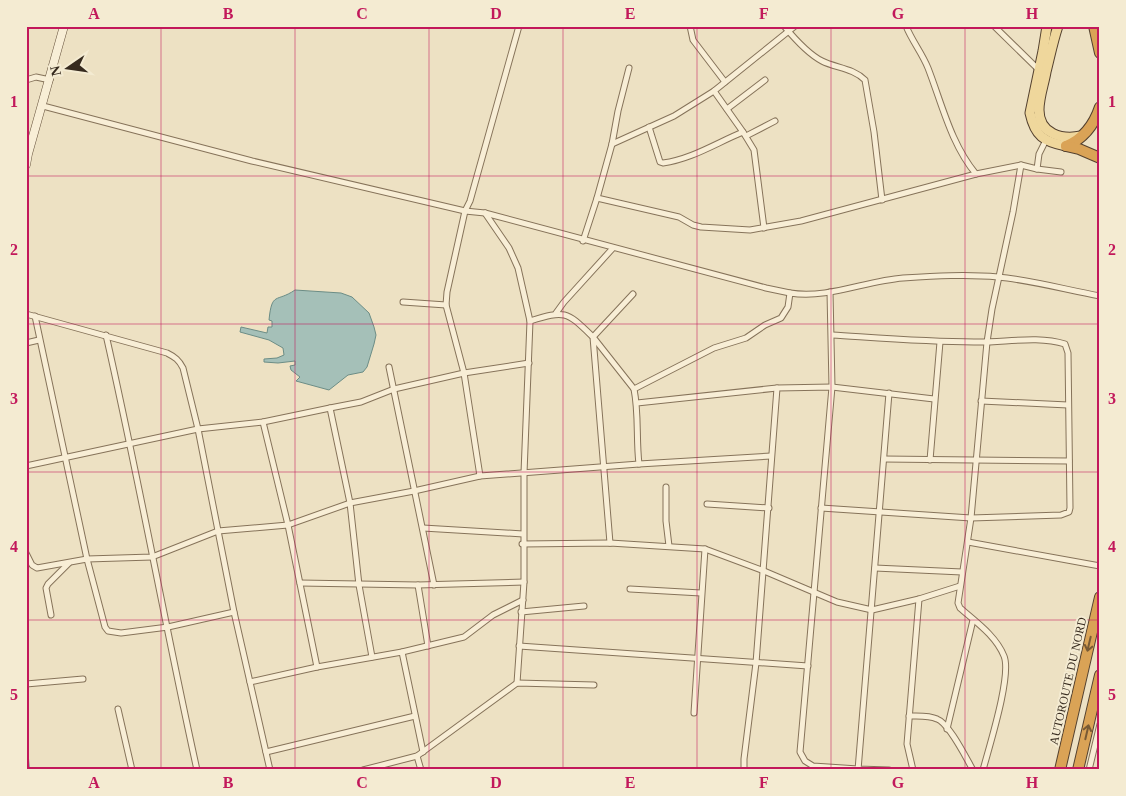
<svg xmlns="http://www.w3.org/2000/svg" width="1126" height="796" viewBox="0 0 1126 796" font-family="Georgia,serif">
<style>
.water{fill:#a5c0b8;stroke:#6c8d86}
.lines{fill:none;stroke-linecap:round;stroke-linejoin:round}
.stream{stroke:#6c8d86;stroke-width:2}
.street-casing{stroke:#86735a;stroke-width:7}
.secondary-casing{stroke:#68543e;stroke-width:9}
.primary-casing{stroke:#54412f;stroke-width:11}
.highway-casing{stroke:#54412f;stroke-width:12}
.street{stroke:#f8eed6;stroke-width:5}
.secondary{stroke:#f8eed6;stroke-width:8}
.primary{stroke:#efd79c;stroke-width:9}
.highway{stroke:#daa356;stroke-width:10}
.oneway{stroke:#785a34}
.grid{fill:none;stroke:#c2185b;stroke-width:1;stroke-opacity:0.55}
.labels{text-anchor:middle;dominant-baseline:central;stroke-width:4;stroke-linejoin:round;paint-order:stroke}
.street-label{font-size:12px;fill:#362a1e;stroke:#f4ebd2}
.neatline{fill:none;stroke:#c2185b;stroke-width:2}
.grid-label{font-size:16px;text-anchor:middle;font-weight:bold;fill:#c2185b}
</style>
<rect width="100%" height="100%" fill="#ede1c3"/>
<path class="water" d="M295 290 341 293 352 297 369 313 374 327 376 335 374 344 367 367 363 372 348 375 329 390 296 381 300 377 291 370 290 366 295 365V361L278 363 264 362V359L277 358 284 355 283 348 269 340 240 332 241 327 267 333 268 327H272V321L269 320C272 291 276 303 295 290Z"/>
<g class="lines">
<polyline class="stream" points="26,736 29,770"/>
<g class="street-casing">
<g id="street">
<polyline points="690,26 693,40 725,82"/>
<path d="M784 26C794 38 808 54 822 61 836 68 853 68 865 80L874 132 882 200"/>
<path d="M906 26C912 41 922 53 928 68 942 104 951 144 976 174"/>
<polyline points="994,26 1039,70"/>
<polyline points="26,80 36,77 50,80"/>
<polyline points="714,91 743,132 754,150 764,228"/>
<polyline points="43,106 252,161 465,211 485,213 766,288 790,293"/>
<polyline points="727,109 765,80"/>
<path d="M649 127 660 162 663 163C692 159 716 143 743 132"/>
<polyline points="746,136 775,121"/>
<polyline points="612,144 674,116 714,91 795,26"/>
<polyline points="1037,169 1061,172"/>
<polyline points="597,198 679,217 693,225 701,227 750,230 801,221 976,174 1021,165 1037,169 1039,154 1046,140"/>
<polyline points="485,213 509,248 518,268 530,321 524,473 524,582 517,683"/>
<polyline points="583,241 597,198 612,144 618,111 629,68"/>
<polyline points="830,292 832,387 800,752 805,761 813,766 858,769 889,770"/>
<polyline points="633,294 593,337 634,389"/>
<polyline points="403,302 446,305"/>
<polyline points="556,313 564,302 613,248"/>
<path d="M26 314 167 353C175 357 179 360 183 368L198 429 234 612 270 770"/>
<polyline points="35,316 87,559 105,627 108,631 121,633 168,627 234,612"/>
<path d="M530 321C566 310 566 311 593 337L610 543"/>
<path d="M106 335C139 480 165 625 197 770"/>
<polyline points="26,343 39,340"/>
<polyline points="389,367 434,585"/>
<polyline points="981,401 1068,405"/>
<polyline points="637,403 777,388 832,387 934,399"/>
<polyline points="330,408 350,503 359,585 372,657"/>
<polyline points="263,422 288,525 317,667"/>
<path d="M771 456 639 464C636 439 639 414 634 389L714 348 746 338 765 325 781 318 788 307 790 293C828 299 865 281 903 278 934 276 967 274 998 277 1031 280 1067 290 1100 296"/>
<polyline points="884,459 1069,461"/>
<polyline points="930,460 940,342"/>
<polyline points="26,466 198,429 263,422 330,408 361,402 394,389 464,373 529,363"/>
<polyline points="480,476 464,373 446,305 447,292 465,211 470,201 519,26"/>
<polyline points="666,487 666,521 669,546"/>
<polyline points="707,504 769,508"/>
<path d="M821 508 971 518 1061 515 1069 512 1070 508 1068 353 1065 344C1037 335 1003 343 974 342 926 342 879 338 832 335"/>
<polyline points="423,528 523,534"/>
<polyline points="968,542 1100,566"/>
<polyline points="522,544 610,543 705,549 764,571 837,602 872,610 919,599 960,586"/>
<polyline points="26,553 32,565 37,568 87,559 152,557 218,531 288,525 350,503 414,491 480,476 639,464"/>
<polyline points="875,568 962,572"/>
<polyline points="300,583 418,585 524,582"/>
<polyline points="418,585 428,646"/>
<polyline points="630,589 701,593"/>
<polyline points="521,612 584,606"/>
<polyline points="51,615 46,588 48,584 69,563"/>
<polyline points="519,646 808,666"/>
<polyline points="402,652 423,752"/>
<polyline points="250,682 317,667 402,652 464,637 493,615 523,600"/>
<polyline points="26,684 83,679"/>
<polyline points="118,709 132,770"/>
<polyline points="694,713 705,549"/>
<path d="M909 716C917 716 929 715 937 719 949 723 966 758 973 770"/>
<polyline points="947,729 973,620"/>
<polyline points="266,752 415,716"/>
<polyline points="417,756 421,770"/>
<polyline points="363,770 417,756 517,683 594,685"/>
<polyline points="744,770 744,759 756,663 777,388"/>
<polyline points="858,770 889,393"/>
<polyline points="913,770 907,744 919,599"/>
<path d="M983 770C989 747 1012 675 1004 656 996 636 976 622 960 608L958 603 971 518 987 342 992 309 1013 212 1021 165"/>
<polyline points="1089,770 1100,724"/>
</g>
</g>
<g class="secondary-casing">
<polyline id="secondary" points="26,165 28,154 64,26"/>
</g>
<g class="primary-casing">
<g id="primary">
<path d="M1047 26 1043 51 1030 113C1035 136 1044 142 1066 146"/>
<path d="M1058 26C1053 41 1050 56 1046 72 1044 84 1039 97 1039 110 1039 134 1062 140 1081 136"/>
</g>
</g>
<g class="highway-casing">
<g id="highway">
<polyline points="1094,26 1100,53"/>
<path d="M1066 146C1083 139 1094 125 1100 107"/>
<polyline points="1066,146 1079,149 1100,158"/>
<polyline points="1060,770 1100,597"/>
<polyline points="1078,770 1100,675"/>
</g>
</g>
<use href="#street" class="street"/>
<use href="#secondary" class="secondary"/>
<use href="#primary" class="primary"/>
<use href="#highway" class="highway"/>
</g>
<defs><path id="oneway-shaft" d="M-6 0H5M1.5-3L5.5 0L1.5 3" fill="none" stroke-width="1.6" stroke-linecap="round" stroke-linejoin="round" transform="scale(1.25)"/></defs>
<g class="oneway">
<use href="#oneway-shaft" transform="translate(1089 644) rotate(103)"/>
<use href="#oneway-shaft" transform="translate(1087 732) rotate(-77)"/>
</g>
<path class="grid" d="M161 26V770M295 26V770M429 26V770M563 26V770M697 26V770M831 26V770M965 26V770M26 176H1100M26 324H1100M26 472H1100M26 620H1100"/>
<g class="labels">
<g class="street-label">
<text transform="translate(1068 681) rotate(-77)">AUTOROUTE DU NORD</text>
</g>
</g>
<rect width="1126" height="796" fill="none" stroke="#f4ebd2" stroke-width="55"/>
<g transform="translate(68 68) rotate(257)" stroke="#f4ebd2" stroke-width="4" paint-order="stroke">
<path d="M0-4L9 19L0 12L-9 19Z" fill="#362a1e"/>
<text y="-8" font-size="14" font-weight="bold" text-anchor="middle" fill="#362a1e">N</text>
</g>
<rect x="28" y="28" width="1070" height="740" class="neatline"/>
<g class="grid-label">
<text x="94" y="19">A</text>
<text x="228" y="19">B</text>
<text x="362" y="19">C</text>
<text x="496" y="19">D</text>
<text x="630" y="19">E</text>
<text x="764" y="19">F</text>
<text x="898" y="19">G</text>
<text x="1032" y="19">H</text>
<text x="14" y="107">1</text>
<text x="1112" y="107">1</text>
<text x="14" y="255">2</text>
<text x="1112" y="255">2</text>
<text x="14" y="404">3</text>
<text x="1112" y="404">3</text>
<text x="14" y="552">4</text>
<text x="1112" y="552">4</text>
<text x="14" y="700">5</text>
<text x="1112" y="700">5</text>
<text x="94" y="788">A</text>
<text x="228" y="788">B</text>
<text x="362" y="788">C</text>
<text x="496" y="788">D</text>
<text x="630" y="788">E</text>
<text x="764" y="788">F</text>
<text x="898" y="788">G</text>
<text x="1032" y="788">H</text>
</g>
</svg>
